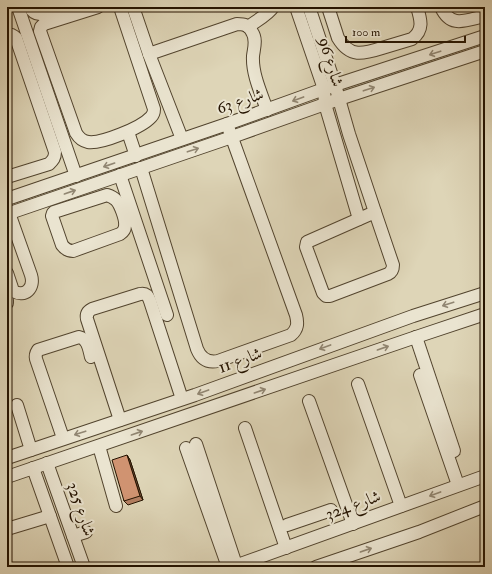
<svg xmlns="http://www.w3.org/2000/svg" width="492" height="574" viewBox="0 0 492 574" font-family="'IM FELL Double Pica',Amiri,serif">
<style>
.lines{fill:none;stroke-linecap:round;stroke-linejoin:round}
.minor-casing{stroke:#52442e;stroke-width:14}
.minor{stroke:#eae4d0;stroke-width:12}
.wall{fill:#b37e61;stroke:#241300}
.shaded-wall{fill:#92674f;stroke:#241300}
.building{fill:#d09371;stroke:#241300}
.oneway{stroke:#918672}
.labels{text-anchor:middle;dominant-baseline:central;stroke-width:4;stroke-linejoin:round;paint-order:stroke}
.street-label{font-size:17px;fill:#241300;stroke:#eae4d0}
</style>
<rect width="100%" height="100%" fill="#ded5b7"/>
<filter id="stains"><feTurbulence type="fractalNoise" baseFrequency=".005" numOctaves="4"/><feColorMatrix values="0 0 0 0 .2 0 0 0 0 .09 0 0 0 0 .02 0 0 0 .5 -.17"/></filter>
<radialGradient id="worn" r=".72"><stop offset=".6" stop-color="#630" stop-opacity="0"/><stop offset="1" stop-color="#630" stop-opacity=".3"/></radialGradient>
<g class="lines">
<g class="minor-casing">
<g id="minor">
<polyline points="18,7 76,176"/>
<path d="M30 7C36 21 53 11 64 7"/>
<path d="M98 7 44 24 41 27 40 31 76 133C79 138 82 141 88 142 101 144 141 128 151 117 153 115 154 113 154 109L120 7"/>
<polyline points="133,7 149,54 182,139"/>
<polyline points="296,7 324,89 325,104 359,219"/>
<polyline points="309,7 335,85 349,134 375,212"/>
<path d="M328 7 338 38C350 58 363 54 382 48 392 45 402 42 412 39 424 30 421 20 417 7"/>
<path d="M441 7C451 29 466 20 485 16"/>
<path d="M248 27C256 21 269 14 273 7"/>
<path d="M7 34C11 34 13 35 16 38L55 152C55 158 53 160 49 164L7 177"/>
<path d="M149 54 237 24C244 24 249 25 252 32 257 39 254 48 253 56 252 74 261 93 267 110"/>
<polyline points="128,132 136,156"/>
<path d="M141 168 197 349C201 359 208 363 218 361L291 335C298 329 298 323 296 315L227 124"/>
<polyline points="120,175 167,315"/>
<path d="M107 195C110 196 113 197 116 200 120 204 126 219 125 226 125 230 123 232 120 234L73 251C68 251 65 249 62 245L52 216 53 213 54 212Z"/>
<polyline points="7,199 227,124 335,85 485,36"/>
<path d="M375 212 393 265C393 269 392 272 388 274L330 296H326L323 293 306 247 307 242Z"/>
<polyline points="7,214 232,137 339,99 485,51"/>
<path d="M7 273 13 291C25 298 35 288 31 275L9 213"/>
<polyline points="7,300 7,303"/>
<polyline points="416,337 454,451"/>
<polyline points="420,375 458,485"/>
<polyline points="358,384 401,506"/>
<polyline points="309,401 353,524"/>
<polyline points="17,405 31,450"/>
<path d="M120 420 87 319C86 314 88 311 92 309L140 294C145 293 148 295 150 301L182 399"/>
<polyline points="245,428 286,548"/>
<path d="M63 438 36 359C35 355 36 353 38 350L79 337C88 339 89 349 91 357"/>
<polyline points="196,444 236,565"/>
<polyline points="99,446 116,506"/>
<polyline points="186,448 228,567"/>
<polyline points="7,458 195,395 413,316 485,293"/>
<polyline points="47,463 84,567"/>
<polyline points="33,468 68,567"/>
<polyline points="7,477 416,337 485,314"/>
<polyline points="287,525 331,510"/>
<polyline points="7,529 50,516"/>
<polyline points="73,536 86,532"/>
<polyline points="232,567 485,476"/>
<polyline points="316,567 419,532 485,506"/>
</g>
</g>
<use href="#minor" class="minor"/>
</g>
<polygon class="wall" points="127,455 130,460 143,500 128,505 124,501"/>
<polygon class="shaded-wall" points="127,455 130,460 143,500 140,496"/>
<polygon class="building" points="127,455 140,496 124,501 112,460"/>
<defs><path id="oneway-shaft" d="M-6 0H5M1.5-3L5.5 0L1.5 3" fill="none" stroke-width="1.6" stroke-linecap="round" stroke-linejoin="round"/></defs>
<g class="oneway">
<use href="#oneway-shaft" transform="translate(435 53) rotate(162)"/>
<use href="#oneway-shaft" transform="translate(369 89) rotate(-18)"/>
<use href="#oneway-shaft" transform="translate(298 99) rotate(160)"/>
<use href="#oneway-shaft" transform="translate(193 150) rotate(-18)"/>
<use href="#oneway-shaft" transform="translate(109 165) rotate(161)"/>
<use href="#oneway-shaft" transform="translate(70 192) rotate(-19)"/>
<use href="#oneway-shaft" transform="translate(448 304) rotate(162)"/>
<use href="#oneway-shaft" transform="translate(325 347) rotate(160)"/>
<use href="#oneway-shaft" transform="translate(383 348) rotate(-19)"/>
<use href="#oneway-shaft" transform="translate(260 391) rotate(-19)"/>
<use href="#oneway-shaft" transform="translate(203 392) rotate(160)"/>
<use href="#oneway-shaft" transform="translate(80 433) rotate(162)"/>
<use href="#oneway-shaft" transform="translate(137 433) rotate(-19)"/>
<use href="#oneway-shaft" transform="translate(435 494) rotate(160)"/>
<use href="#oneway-shaft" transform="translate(366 550) rotate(-19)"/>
</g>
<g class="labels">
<g class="street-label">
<text transform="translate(331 62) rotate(73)">شارع 96</text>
<text transform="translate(240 101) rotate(-19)">شارع 63</text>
<text transform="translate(240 360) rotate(-20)">شارع 11</text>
<text transform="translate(353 505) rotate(-20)">شارع 324</text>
<text transform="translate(81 509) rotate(71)">شارع 325</text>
</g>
</g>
<rect width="492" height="574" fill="none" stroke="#ded5b7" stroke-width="24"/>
<rect x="8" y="8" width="476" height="558" fill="none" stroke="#241300" stroke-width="2"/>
<rect x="12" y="12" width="468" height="550" fill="none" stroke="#241300"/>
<path d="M346 36v6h119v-6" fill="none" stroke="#241300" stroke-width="2"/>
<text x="352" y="36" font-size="12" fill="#241300" stroke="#eae4d0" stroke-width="3" paint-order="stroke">100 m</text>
<rect width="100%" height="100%" filter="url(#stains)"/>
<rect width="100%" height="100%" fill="url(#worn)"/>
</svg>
